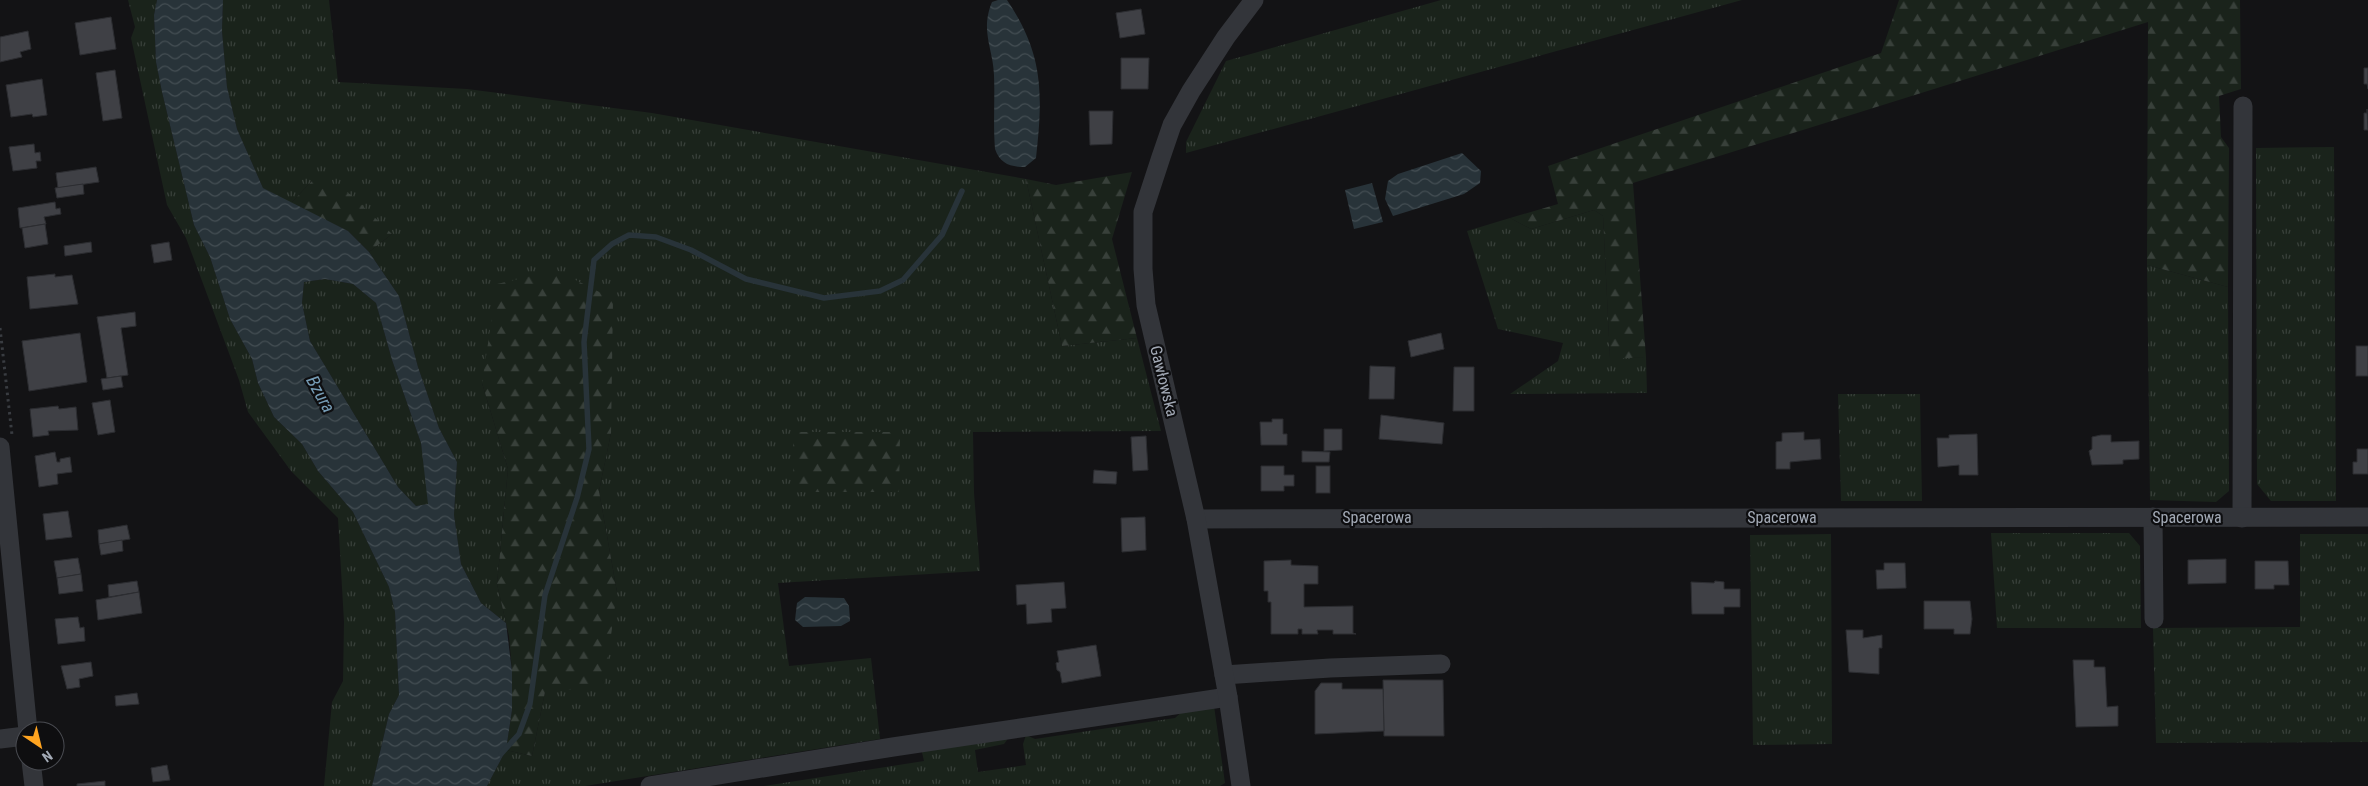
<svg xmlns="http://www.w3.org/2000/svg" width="2368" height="786" viewBox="0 0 2368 786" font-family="'Roboto Condensed',sans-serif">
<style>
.grass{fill:url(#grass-tufts)}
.forest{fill:url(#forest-firs)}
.water{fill:url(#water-waves);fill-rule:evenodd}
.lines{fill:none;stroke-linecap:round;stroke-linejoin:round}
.stream{stroke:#283339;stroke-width:5.5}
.building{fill:#3f4045;stroke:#2c2d31}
.path{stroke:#393c41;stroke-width:3;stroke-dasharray:2.5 4;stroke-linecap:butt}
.minor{stroke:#33353a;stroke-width:19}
.labels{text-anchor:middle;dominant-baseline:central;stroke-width:4.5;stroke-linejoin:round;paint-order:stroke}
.street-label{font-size:16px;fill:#a3aab6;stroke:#0e0e10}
.water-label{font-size:18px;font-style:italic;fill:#769cb5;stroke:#0e0e10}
</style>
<defs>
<pattern id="grass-tufts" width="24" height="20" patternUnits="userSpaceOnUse" patternTransform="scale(1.25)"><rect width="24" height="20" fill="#1a231b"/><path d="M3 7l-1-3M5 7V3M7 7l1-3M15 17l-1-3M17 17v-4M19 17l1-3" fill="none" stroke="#38403a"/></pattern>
<pattern id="forest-firs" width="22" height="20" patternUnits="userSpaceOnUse" patternTransform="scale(1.25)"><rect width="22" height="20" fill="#1a231b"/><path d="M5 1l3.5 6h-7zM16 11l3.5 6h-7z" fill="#38403a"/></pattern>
<pattern id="water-waves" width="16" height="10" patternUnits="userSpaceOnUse" patternTransform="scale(1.25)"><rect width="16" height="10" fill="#283339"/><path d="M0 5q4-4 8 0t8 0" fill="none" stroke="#444e53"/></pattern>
</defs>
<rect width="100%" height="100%" fill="#131315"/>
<g class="grass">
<polygon points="128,0 157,0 154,15 156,62 162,92 194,225 210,257 230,319 252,359 258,383 274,417 302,444 318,471 353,512 389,587 395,612 399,695 389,714 372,786 324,786 332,702 343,681 344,622 338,518 291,471 248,412 239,380 186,238 167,205 131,38 135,27"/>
<polygon points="223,0 329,0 338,82 467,89 652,113 1026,179 1062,346 1137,338 1161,431 973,432 974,493 980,571 778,583 789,666 871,658 880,739 585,786 487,786 506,750 532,756 545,692 617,592 599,491 611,433 482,383 508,469 497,584 506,623 481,603 461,564 454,515 457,462 439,428 418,367 399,296 369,252 392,234 312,181 291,203 263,188 237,129 227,87 222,31"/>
<polygon points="1441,0 1742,0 1186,153 1186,142 1226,61"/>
<polygon points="2334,147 2336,501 2271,501 2257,484 2256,148"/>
<polygon points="1594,210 1603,216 1610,358 1646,357 1647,393 1510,394 1558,361 1563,343 1498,329 1467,231 1510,218 1531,229"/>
<polygon points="2147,265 2228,287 2229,491 2216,502 2150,500"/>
<polygon points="325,279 353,284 376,303 392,360 421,443 429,504 416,506 398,487 310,341 302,303 304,282"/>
<polygon points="1838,394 1920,394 1922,501 1841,501"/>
<polygon points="1991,533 2129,533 2140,546 2141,628 1997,628"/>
<polygon points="1831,534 1832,744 1753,745 1750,535"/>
<polygon points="2300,534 2368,534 2368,742 2156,743 2153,628 2300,627"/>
<polygon points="1214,706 1225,783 1220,786 764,786 924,761 921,748 1003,735 1007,740 1004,744 975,750 978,772 1026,765 1023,744 1026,735 1035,739 1175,718 1186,708"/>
</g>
<g class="forest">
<polygon points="1899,0 2240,0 2241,89 2219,96 2221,137 2229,148 2228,287 2147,265 2148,22 1633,183 1646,357 1610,359 1603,216 1594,210 1531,229 1510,218 1558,204 1548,166 1881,53"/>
<polygon points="1132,172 1112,239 1137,338 1062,346 1026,179 1056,185"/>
<polygon points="312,181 350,194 392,234 369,252 348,231 291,203"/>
<polygon points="556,270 613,299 611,433 599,491 617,592 604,686 545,692 532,756 506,750 512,710 512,671 509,636 497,584 508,469 482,383 497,284"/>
<polygon points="793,432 900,432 899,492 793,492"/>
</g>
<g class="water">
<path d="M157 0H223L222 31 227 87 237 129 263 188 348 231 369 252 399 296 418 367 439 428 457 462 454 515 461 564 481 603 506 623 512 671V710L506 750 487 786H372L389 714 399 695 395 612 389 587 353 512 318 471 302 444 274 417 258 383 252 359 230 319 210 257 194 225 162 92 156 62 154 15ZM325 279 353 284 376 303 392 360 421 443 428 504 416 506 398 487 310 341 302 303 304 282Z"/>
<path d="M998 0H1007C1044 55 1043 94 1036 158L1025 167C1011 167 1000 164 995 149 993 124 995 100 994 75 993 48 980 31 992 2Z"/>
<polygon points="1462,153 1481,171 1480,183 1464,194 1393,216 1385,199 1388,181 1398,174"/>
<polygon points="1372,183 1383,222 1354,229 1345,190"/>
<polygon points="805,597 844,598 849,606 850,621 841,626 803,627 795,620 797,603"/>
</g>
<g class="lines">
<polyline class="stream" points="501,754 519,734 530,704 545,595 577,498 589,449 584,342 594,260 612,244 629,235 656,237 691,250 746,279 824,298 880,291 903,280 942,235 962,191"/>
</g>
<g class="building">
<polygon points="1141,9 1145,34 1120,38 1116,13"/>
<polygon points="111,17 116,49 80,55 75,23"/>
<polygon points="28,31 31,49 20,52 22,57 0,62 0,37"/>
<polygon points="1121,58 1149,58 1148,89 1121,89"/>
<polygon points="2364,68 2368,68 2368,89 2367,84 2364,84"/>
<polygon points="115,70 122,118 103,121 96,73"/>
<polygon points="42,79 47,115 33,117 32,114 11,117 6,85"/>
<polygon points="2367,109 2368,130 2364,130 2364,113 2367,113"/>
<polygon points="1089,111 1113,111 1112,144 1090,145"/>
<polygon points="34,144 35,153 40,152 41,161 36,161 37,168 13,171 9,147"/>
<polygon points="96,167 99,182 58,188 56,173"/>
<polygon points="83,184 84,194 57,198 55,188"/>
<polygon points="55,202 56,209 60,208 61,214 44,217 46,224 20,228 18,208"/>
<polygon points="45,224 48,244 25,248 22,228"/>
<polygon points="91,242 92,252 65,256 64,246"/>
<polygon points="169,242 172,260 154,263 151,245"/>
<polygon points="55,274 55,277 72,275 78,304 30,309 27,277"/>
<polygon points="135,312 136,326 121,328 128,375 107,378 97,317"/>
<polygon points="80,333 87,382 29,391 22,341"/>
<polygon points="1441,333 1444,349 1411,357 1408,341"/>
<rect x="2356" y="346" width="12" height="30"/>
<polygon points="1370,366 1395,367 1394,399 1369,399"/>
<polygon points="1454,367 1474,367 1474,411 1453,411"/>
<polygon points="121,376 123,387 103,390 101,379"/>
<polygon points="110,400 115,432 98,435 92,403"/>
<polygon points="58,406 59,409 76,407 78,430 48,431 49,435 33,437 30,409"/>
<polygon points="1381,415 1444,423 1442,444 1379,439"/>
<polygon points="1272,419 1283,419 1283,434 1287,434 1287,445 1261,445 1260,422 1272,422"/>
<polygon points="1324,429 1342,429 1342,450 1324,451"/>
<polygon points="1804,432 1804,440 1820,439 1821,459 1790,462 1790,469 1776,469 1776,442 1782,441 1782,433"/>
<polygon points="1977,434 1978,475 1959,475 1959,465 1938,467 1937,438 1949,438 1949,435"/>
<polygon points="2101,435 2111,435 2111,442 2139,441 2139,459 2123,460 2123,464 2092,465 2089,451 2092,449 2092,437"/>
<polygon points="1146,436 1148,470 1133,471 1131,437"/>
<polygon points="2357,449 2368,449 2368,474 2353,474 2353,462 2357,462"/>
<polygon points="1302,451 1330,452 1329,462 1302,462"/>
<polygon points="55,452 57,462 60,462 60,459 70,457 72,472 57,474 58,484 39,487 35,456"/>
<polygon points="1261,466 1284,466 1284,475 1294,475 1294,486 1284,486 1284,491 1261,491"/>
<rect x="1316" y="466" width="14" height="27"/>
<polygon points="1094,470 1117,472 1116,484 1093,483"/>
<polygon points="68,511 72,537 46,540 43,514"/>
<polygon points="1145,517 1146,550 1122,552 1121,518"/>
<polygon points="127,525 130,539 99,544 98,530"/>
<polygon points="122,540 123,551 101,555 99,544"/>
<polygon points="78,558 81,574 57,578 54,561"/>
<polygon points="2226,559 2226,583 2188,584 2188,560"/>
<polygon points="1291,560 1291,565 1318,566 1318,584 1304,584 1304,607 1353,606 1353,633 1356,634 1333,634 1333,630 1317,630 1318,634 1302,634 1302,629 1298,629 1298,634 1271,634 1271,602 1268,602 1268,591 1264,591 1264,561"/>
<polygon points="2255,561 2288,561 2289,585 2274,585 2274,589 2255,589"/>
<polygon points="1884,563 1905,563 1906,588 1877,589 1876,570 1884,570"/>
<polygon points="81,574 83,591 59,594 57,578"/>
<polygon points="137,581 139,592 109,597 108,585"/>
<polygon points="1715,581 1724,582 1724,589 1740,589 1740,607 1724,607 1724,614 1692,614 1691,582 1714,583"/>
<polygon points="1064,582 1066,608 1051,609 1052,622 1027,624 1026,604 1017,605 1016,585"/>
<polygon points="139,592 142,613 98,620 96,600"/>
<polygon points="1924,601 1970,601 1972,619 1970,634 1954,634 1954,629 1924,629"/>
<polygon points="78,617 80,628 84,627 85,641 58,644 55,619"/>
<polygon points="1846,630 1863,630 1863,638 1882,635 1882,648 1879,648 1879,674 1849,672"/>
<polygon points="1096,645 1101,676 1062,683 1060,672 1057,670 1056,663 1059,662 1057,651"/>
<polygon points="2073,660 2094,660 2094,667 2105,667 2107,707 2118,706 2118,726 2076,727"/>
<polygon points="91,662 93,676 79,679 80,687 67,689 61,666"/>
<polygon points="1383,680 1443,680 1444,736 1384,736"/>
<polygon points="1321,683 1342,683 1342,689 1383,689 1384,731 1315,734 1315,691"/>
<polygon points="137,693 139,704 116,706 115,696"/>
<polygon points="167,765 170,780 153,782 151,768"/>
<polygon points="105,781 105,786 77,786 77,784"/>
</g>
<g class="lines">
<polyline class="path" points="0,328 12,435"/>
<g class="minor">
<polyline points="0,447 28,731"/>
<polyline points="2153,517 2154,619"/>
<polyline points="2242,518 2243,106"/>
<polyline points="1196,519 2368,517"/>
<polyline points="1224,675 1330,668 1441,664"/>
<polyline points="0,739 25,736"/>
<polyline points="31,761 34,786"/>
<polyline points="650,786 893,747 1228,697"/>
<polyline points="1241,786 1228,697 1196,519 1146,305 1143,269 1143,212 1161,157 1172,125 1191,91 1226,37 1254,0"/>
</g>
</g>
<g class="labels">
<g class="street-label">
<text transform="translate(1164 381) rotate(76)">Gawłowska</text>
<text x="1377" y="517">Spacerowa</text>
<text x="1782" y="517">Spacerowa</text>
<text x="2187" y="517">Spacerowa</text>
</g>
<g class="water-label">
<text transform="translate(321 394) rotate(61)">Bzura</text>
</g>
</g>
<g transform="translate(40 746) rotate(145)"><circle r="24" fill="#0e0e10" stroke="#4a4c52"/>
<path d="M0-4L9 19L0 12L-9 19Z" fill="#ffa420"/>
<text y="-8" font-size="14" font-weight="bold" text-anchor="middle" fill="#a3aab6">N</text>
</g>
</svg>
